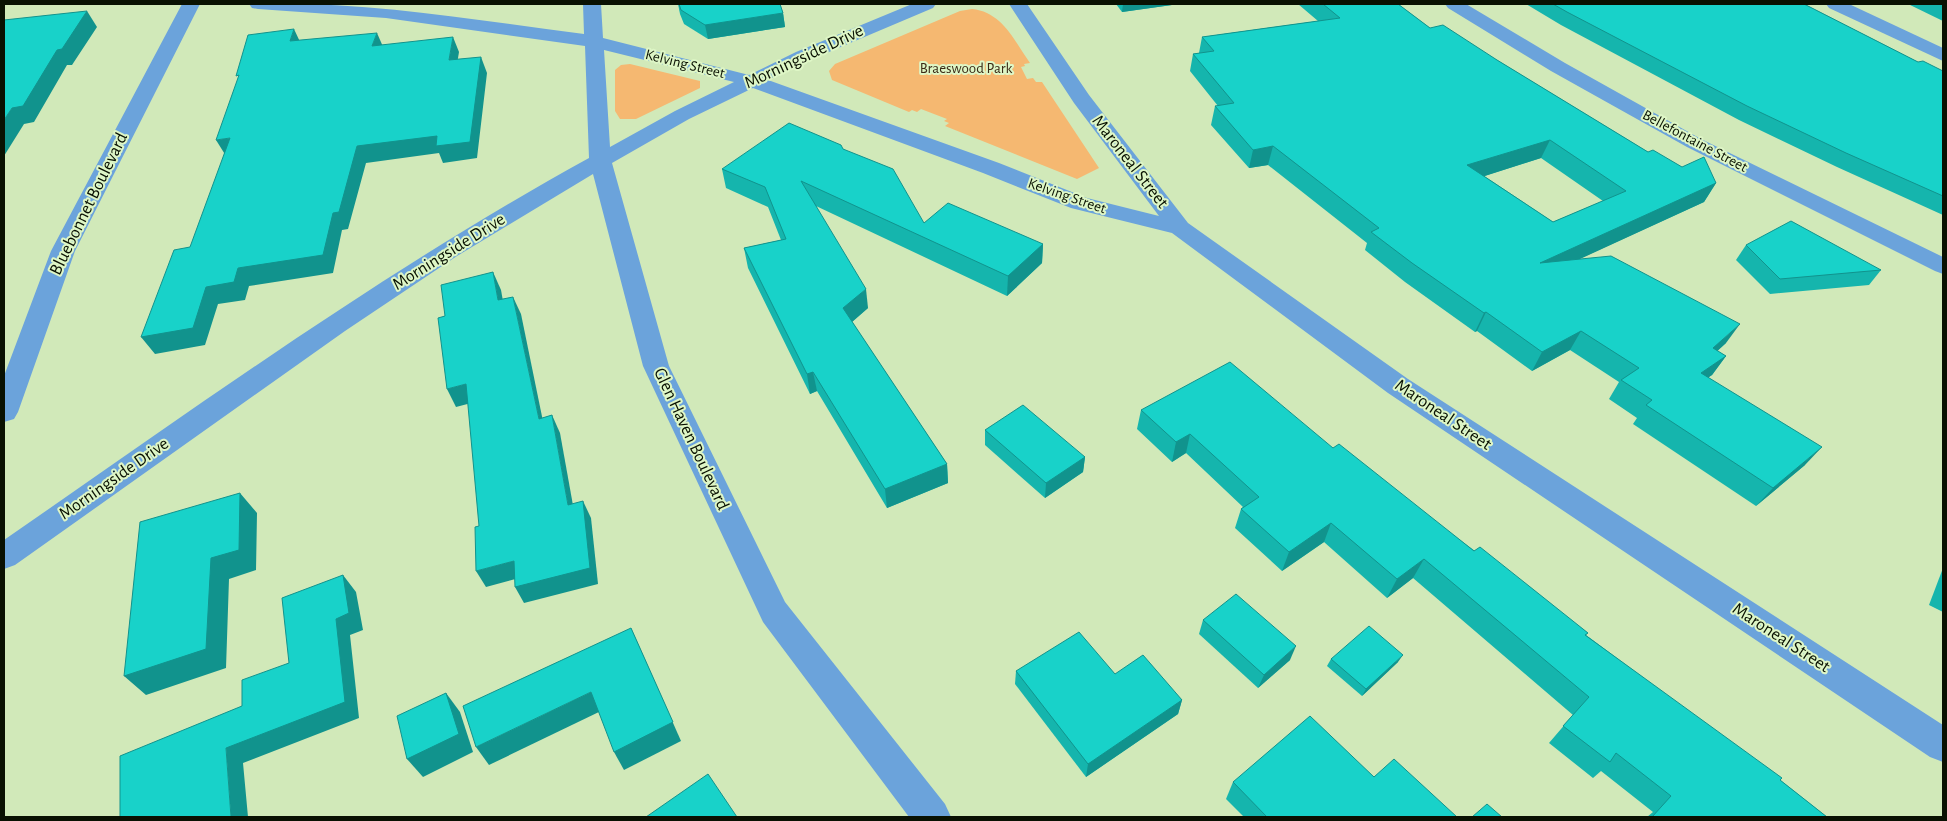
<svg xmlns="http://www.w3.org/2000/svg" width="1947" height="821" viewBox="0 0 1947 821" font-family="'Alegreya Sans',sans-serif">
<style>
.green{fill:#f5b871}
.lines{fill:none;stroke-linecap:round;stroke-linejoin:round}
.street{fill:#6ba3db;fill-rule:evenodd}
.wall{fill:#15b5ad;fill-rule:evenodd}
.shaded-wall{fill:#11938d}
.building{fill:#18d2c9;stroke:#11938d;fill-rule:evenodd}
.labels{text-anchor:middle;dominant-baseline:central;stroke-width:4;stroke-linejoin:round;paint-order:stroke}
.far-street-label{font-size:15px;fill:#091102;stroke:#def6c6}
.far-park-label{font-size:15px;fill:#3b2a17;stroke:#def6c6}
.street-label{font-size:18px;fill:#091102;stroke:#def6c6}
</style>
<rect width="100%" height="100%" fill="#d1e9b9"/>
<g class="green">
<path d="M972 9C1002 12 1014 40 1030 63L1024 64 1025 66 1021 67 1027 79 1033 78 1036 82H1042L1099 168 1077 179 945 126 949 123 944 121 947 119 921 109 917 112 912 110 909 112 832 80 829 71 835 64 960 11Z"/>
<polygon points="630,64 700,81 700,88 636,119 620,119 615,111 615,70 621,65"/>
</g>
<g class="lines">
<g class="street">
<polygon points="182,4 200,4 75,251 18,412 14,419 4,422 4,376 51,251"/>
<path d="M249 4C361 0 474 20 584 34L583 4H601L603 38 749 75 796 52 912 4H936L933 8 810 60 768 80 999 163 1087 198 1159 216 1074 103 1009 4H1027L1089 95 1188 223 1408 379 1943 725V762L1930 757 1388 393 1172 233 1071 208 983 173 753 88 689 119 612 163 669 366 785 602 945 804 951 817H909L763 622 643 366 593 174 457 256 345 331 15 565 4 569V540C195 408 385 270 589 158L585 46 386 18 258 9 252 8ZM604 50 734 82 675 111 610 147Z"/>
<polygon points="1445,4 1466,4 1565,63 1701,139 1943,257 1943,274 1935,271 1687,147 1551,71 1448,8"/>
<polygon points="1826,4 1849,4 1943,48 1943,61 1829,8"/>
</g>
</g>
<g class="wall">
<polygon points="678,4 780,4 783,13 785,27 708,39 684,24 680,14"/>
<polygon points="1116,4 1179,4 1122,12"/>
<path d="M1298 4H1398L1430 28 1497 60 1648 152 1682 167 1716 183 1704 202 1579 259 1726 343 1717 351 1726 356 1712 375 1708 377 1805 465 1756 506 1633 424 1637 418 1609 399 1619 382 1570 350 1532 371 1477 331 1475 332 1405 282 1365 250 1367 243 1268 165 1249 168 1211 125 1215 106H1218L1190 71 1193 54 1199 53 1202 37 1318 21ZM1541 158 1603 201 1553 222 1484 176Z"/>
<polygon points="1526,4 1804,4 1918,62 1943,71 1943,215 1837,167 1739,120 1561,25"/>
<polygon points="1908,4 1943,4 1943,21"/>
<polygon points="843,149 924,223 1043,244 1042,263 1007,296 816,206 868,308 852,322 947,464 948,483 887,508 817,391 810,394 748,268 744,248 781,240 768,207 726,188 722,169"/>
<polygon points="1746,245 1881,270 1869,285 1770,294 1736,260"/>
<polygon points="1141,410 1333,448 1588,633 1586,635 1780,780 1827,817 1647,817 1653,812 1601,771 1593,778 1549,743 1573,715 1413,578 1387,598 1324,542 1282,571 1235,528 1241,509 1243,507 1186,453 1172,462 1137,429"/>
<polygon points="985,430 1085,457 1083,472 1045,498 985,445"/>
<polygon points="1943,568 1943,612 1929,605"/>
<polygon points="1203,620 1290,660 1258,688 1199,634"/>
<polygon points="1331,659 1398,662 1362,696 1327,666"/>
<polygon points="1016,671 1115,674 1182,700 1178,714 1086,777 1015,684"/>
<polygon points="1374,777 1457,817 1244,817 1226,799 1233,782"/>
</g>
<g class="shaded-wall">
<polygon points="1123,4 1179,4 1122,12"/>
<polygon points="87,11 97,27 72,65 67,65 34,122 24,124 4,156 4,120 12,108 57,50"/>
<polygon points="783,13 785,27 708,39 705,25"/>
<polygon points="294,29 301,44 290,41"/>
<polygon points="377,33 384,49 372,46"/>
<polygon points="453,37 459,52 455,76 449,60"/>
<polygon points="481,57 487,73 477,158 443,163 439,153 366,163 348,229 342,230 333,273 249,286 245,300 218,304 205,345 155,354 141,337 206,287 333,213 357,146"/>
<polygon points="230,138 226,156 216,140"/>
<polygon points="1550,140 1541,158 1460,184 1467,165"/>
<polygon points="1273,146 1268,165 1249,168 1253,150"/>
<polygon points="1716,183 1704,202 1530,282 1540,263"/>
<polygon points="1043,244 1042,263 1007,296 1008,276"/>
<polygon points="493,272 501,290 506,318 498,300"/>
<polygon points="866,289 868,308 845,328 843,308"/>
<polygon points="513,297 521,314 546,436 539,419"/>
<polygon points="1486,312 1477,331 1475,332 1484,313"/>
<polygon points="1740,324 1726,343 1700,367 1713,348"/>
<polygon points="1581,331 1570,350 1532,371 1542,352"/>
<polygon points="1726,356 1712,375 1688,392 1701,373"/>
<polygon points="813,372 817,391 810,394 807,374"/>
<polygon points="466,384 475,402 456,407 447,389"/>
<polygon points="552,415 560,433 576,522 568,505"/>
<polygon points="1190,434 1186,453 1172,462 1176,442"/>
<polygon points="1822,447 1805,465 1756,506 1773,488"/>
<polygon points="1085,457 1083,472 1045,498 1046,483"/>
<polygon points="947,464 948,483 887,508 885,489"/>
<polygon points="240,493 257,513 256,570 229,579 226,668 146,695 124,676 211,558"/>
<polygon points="583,501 591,518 598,584 524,603 515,587"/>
<polygon points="1331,523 1324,542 1282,571 1289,552"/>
<polygon points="1424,559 1413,578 1387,598 1397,579"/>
<polygon points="514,561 523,577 486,587 476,571"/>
<polygon points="343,575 356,592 363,630 350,635 359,718 243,763 248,817 231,817 226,748 336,619"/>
<polygon points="631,628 681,741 624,770 614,752"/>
<polygon points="1296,646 1290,660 1258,688 1264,675"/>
<polygon points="1403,655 1398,662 1362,696 1366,689"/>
<polygon points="591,692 601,711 489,765 476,747"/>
<polygon points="446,693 460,712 473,752 423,777 407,759"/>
<polygon points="1182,700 1178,714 1086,777 1088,764"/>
</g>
<g class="building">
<polygon points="679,4 780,4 783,13 705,25 681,10"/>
<path d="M1323 4H1398L1430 28 1443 25 1497 60 1648 152 1653 150 1682 167 1704 157 1716 183 1540 263 1611 256 1740 324 1713 348 1726 356 1701 373 1822 447 1773 488 1646 405 1652 400 1621 380 1639 368 1581 331 1542 352 1486 312 1484 313 1412 263 1371 232 1379 228 1273 146 1253 150 1215 106 1234 103 1193 54 1214 51 1202 37 1340 18ZM1550 140 1626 191 1553 222 1467 165Z"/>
<polygon points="1553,4 1804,4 1918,62 1923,61 1943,71 1943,196 1846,153 1747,106 1567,12"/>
<polygon points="87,11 62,49 57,50 23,106 12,108 4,120 4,20"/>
<polygon points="294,29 290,41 377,33 372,46 453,37 449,60 481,57 470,142 436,146 437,136 357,146 339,212 333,213 323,255 238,268 234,282 206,287 193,328 141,337 174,250 190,247 230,138 216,140 239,75 236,76 248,35"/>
<polygon points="789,123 841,145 843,149 893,169 924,223 948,203 1043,244 1008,276 801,181 866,289 843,308 947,464 885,489 813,372 807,374 744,248 786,239 765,187 722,169"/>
<polygon points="1791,221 1881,270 1780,279 1746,245"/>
<polygon points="493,272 498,300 513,297 539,419 552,415 568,505 583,501 590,568 515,587 514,561 476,571 475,527 479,526 466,384 447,389 438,318 445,316 441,285"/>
<polygon points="1230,362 1333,448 1339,444 1474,551 1480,547 1588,633 1585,635 1782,778 1780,780 1827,817 1652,817 1671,796 1616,753 1610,762 1563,726 1589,697 1424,559 1397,579 1331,523 1289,552 1241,509 1259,497 1190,434 1176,442 1141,410"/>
<polygon points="1023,405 1085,457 1046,483 985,430"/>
<polygon points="240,493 239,550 211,558 206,649 124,676 140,522"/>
<polygon points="343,575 349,613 336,619 345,702 226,748 231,817 120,817 120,756 242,706 242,680 289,663 282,598"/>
<polygon points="1236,594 1296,646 1264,675 1203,620"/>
<polygon points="1369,626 1403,655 1366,689 1331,659"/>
<polygon points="631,628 673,722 614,752 591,692 476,747 463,706"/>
<polygon points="1079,632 1115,674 1143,655 1182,700 1088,764 1016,671"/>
<polygon points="446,693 459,734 407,759 397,716"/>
<polygon points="1310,716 1374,777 1394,759 1457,817 1267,817 1233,782"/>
<polygon points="708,774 737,817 646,817"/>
<polygon points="1487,804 1502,817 1472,817"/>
</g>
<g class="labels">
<g class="far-street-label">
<text transform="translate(685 64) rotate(14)">Kelving Street</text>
<text transform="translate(1695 141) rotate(28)">Bellefontaine Street</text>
<text transform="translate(1067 196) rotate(19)">Kelving Street</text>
</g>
<g class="far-park-label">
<text x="966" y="68">Braeswood Park</text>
</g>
<g class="street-label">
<text transform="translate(804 57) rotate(-25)">Morningside Drive</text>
<text transform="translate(1130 162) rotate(52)">Maroneal Street</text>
<text transform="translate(89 204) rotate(-64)">Bluebonnet Boulevard</text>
<text transform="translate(449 252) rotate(-32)">Morningside Drive</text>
<text transform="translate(1443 415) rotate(34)">Maroneal Street</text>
<text transform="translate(691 439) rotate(65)">Glen Haven Boulevard</text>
<text transform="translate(114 479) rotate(-35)">Morningside Drive</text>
<text transform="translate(1781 638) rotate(33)">Maroneal Street</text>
</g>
</g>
<rect width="1947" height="821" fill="none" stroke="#091102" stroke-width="10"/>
</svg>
